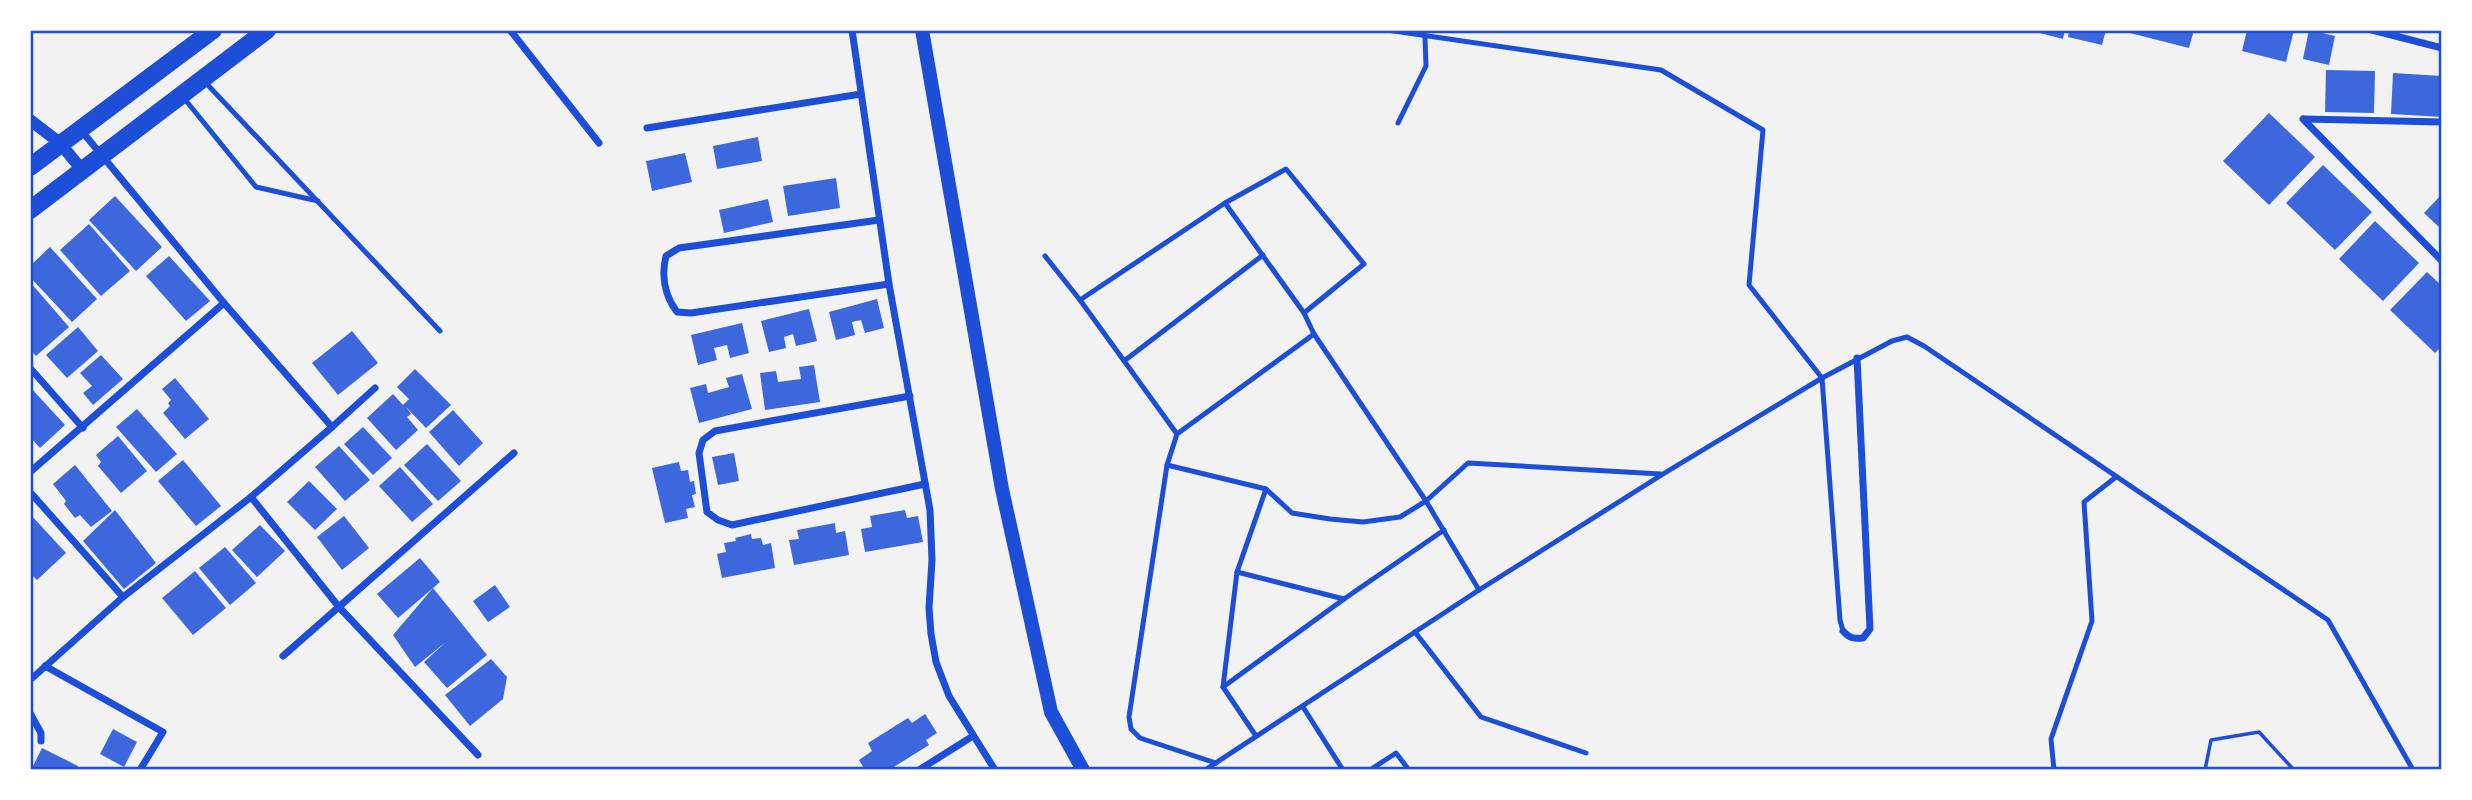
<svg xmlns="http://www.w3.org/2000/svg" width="2472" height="800" viewBox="0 0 2472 800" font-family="'PT Sans',sans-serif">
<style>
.building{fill:#3d67dc}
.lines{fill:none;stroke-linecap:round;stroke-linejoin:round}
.path{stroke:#1d4ed8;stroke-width:3.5}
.service{stroke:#1d4ed8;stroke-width:5}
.minor{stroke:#1d4ed8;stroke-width:7}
.tertiary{stroke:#1d4ed8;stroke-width:12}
.secondary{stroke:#1d4ed8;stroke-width:14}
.primary{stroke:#1d4ed8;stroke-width:18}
.neatline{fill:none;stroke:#1d4ed8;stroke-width:2.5}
</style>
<rect width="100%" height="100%" fill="#f2f2f2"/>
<g class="building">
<polygon points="2028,30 2065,30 2063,39"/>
<polygon points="2069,30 2106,30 2102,45 2068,37"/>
<polygon points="2127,30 2194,30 2189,48 2126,32"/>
<polygon points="2247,30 2294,30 2286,62 2242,51"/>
<polygon points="2309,30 2335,36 2329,65 2303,59"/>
<polygon points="2326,70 2375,71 2374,113 2325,112"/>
<polygon points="2393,73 2442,76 2442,117 2391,114"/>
<polygon points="2269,113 2315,157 2269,205 2223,161"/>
<polygon points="758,137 762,161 717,169 713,146"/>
<polygon points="685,153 692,182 652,191 646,161"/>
<polygon points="2323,165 2372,212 2335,250 2286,203"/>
<polygon points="836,178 840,208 788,216 783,186"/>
<polygon points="2442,194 2442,230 2424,213"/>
<polygon points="115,196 162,247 136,271 89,220"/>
<polygon points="768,199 773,222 724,233 719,210"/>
<polygon points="2375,221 2419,263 2383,301 2339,259"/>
<polygon points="89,224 130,271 101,296 60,250"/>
<polygon points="50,247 97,299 72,322 30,277 30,266"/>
<polygon points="169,256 210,301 186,321 146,276"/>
<polygon points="2427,272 2442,286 2442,346 2435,353 2390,310"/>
<polygon points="30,282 69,327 36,356 30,349"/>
<polygon points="877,299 884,328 865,333 861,320 852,322 855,335 836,340 829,312"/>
<polygon points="809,309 817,341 796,346 793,334 784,337 786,348 769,352 761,321"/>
<polygon points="742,323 749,353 730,358 727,345 714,348 717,360 698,365 691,335"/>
<polygon points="78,327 98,351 67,378 46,355"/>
<polygon points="352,331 378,363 338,395 312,363"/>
<polygon points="101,355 123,379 93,405 83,393 92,386 80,373"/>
<polygon points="814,365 820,402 765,410 760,373 776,371 778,382 801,379 799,367"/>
<polygon points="415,369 451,405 426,428 406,407 411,414 407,417 418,430 396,450 367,418 393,394 403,405 409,399 397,387"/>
<polygon points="742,374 752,409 699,423 690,388 706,384 708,393 729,387 726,378"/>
<polygon points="175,378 209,419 185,439 163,413 170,406 168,403 171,400 162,389"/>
<polygon points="30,387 65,425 40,448 30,437"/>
<polygon points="137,409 177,454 156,472 116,427"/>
<polygon points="453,410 483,443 459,466 429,432"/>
<polygon points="363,427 392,458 373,475 344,444"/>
<polygon points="118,436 147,471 121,493 98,466 101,462 96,455"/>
<polygon points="427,444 461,481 438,501 404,465"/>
<polygon points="339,446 370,480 345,501 315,467"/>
<polygon points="734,453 739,481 718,485 712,457"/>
<polygon points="183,460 221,506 196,526 158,481"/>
<polygon points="679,462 681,471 688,470 690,482 694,481 696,494 692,495 695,507 686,509 688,518 665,523 652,468"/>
<polygon points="75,465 112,511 91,527 80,515 75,518 64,504 66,501 53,484"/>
<polygon points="400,467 433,504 412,522 379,486"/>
<polygon points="309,481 337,509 315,530 287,502"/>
<polygon points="115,510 156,563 124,589 83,541"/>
<polygon points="905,510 907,518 918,516 923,542 865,552 861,529 872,527 870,516"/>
<polygon points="30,514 66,553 37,580 30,573"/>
<polygon points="344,516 369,548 342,570 317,537"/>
<polygon points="835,523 836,533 845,531 849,555 794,565 789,540 799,539 797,530"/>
<polygon points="260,525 285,551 257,577 232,550"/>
<polygon points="751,534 752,539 761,538 763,545 771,543 775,568 722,578 717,554 726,552 724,543 736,541 735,538"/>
<polygon points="225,547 256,583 230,605 199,568"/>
<polygon points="420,558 440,582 433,588 487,655 447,688 424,662 446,642 415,667 393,635 433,588 398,618 377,594"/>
<polygon points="195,571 226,608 193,635 162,598"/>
<polygon points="495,585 510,607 488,622 473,601"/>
<polygon points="491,659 507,677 503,699 470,726 445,695"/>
<polygon points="925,714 937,733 926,740 929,745 889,770 877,768 865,770 859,760 872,751 868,743 908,718 912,723"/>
<polygon points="113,729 137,742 124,767 100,754"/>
<polygon points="42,748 78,766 76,770 36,770 32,768"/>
</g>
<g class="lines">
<polyline class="path" points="2205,770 2211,740 2259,732 2294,770"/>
<g class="service">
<polyline points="1387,30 1661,70 1763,130 1749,285 1822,378 1840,620 1843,631"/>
<polyline points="204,81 440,331"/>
<polyline points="183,97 256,187 318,201"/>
<polyline points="1398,123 1426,66 1425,37"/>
<polyline points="1225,203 1286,169 1364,264 1304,313"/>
<polyline points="1045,256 1080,300"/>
<polyline points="1124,361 1263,255"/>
<polyline points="1177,434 1080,300 1225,203 1304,313 1314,334 1177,434 1167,465 1129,717 1131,729 1140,738 1216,763"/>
<polyline points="1167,465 1266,489 1292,513 1330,519 1363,522 1400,517 1426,501 1314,334"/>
<polyline points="1237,572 1266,489"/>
<polyline points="1479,590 1426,501 1468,463 1661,474"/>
<polyline points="1415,632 1481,717 1586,753"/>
<polyline points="1223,687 1237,572 1344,599"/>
<polyline points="1303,707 1343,770"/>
<polyline points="1256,736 1223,687 1344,599 1444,530"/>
<polyline points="1205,770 1479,590 1663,474 1822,378 1892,341 1907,337 1924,346 2328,620 2413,770"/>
<polyline points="1370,770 1396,753 1409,770"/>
<polyline points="2054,770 2051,739 2092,621 2084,502 2116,477"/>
</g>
<g class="minor">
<polyline points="510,30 599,143"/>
<polyline points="852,30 889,284 930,510 932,560 929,608 931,634 936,662 949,696 995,770"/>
<polyline points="2372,30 2442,48"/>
<polyline points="2303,119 2442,261"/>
<polyline points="2304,119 2442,122"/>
<polyline points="647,128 861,94"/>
<path d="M879 220 679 248 666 256C661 276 665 296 677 312L691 313 889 284"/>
<polyline points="30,368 83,428"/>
<polyline points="910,396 715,431 703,440 699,453 707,512 718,520 732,525 925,484"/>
<polyline points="332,427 375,388"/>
<polyline points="30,472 224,303"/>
<polyline points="30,492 123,597"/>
<polyline points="251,497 339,607 478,755"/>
<path d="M1843 631C1849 638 1854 639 1863 638L1870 629 1857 358"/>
<polyline points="283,656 514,453"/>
<polyline points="45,666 163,732 140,770"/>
<polyline points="30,680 123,597 251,497 332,427 224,303 80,129"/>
<polyline points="30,713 41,733 41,741"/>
<polyline points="919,770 973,736"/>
</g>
<polyline class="tertiary" points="30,120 60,143 82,170"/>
<polyline class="secondary" points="922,30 1002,489 1051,712 1083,770"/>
<g class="primary">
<polyline points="30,167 213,30"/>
<polyline points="30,210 267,30"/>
</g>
</g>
<rect width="2472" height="800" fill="none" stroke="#ffffff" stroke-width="63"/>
<rect x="32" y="32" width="2408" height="736" class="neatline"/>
</svg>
